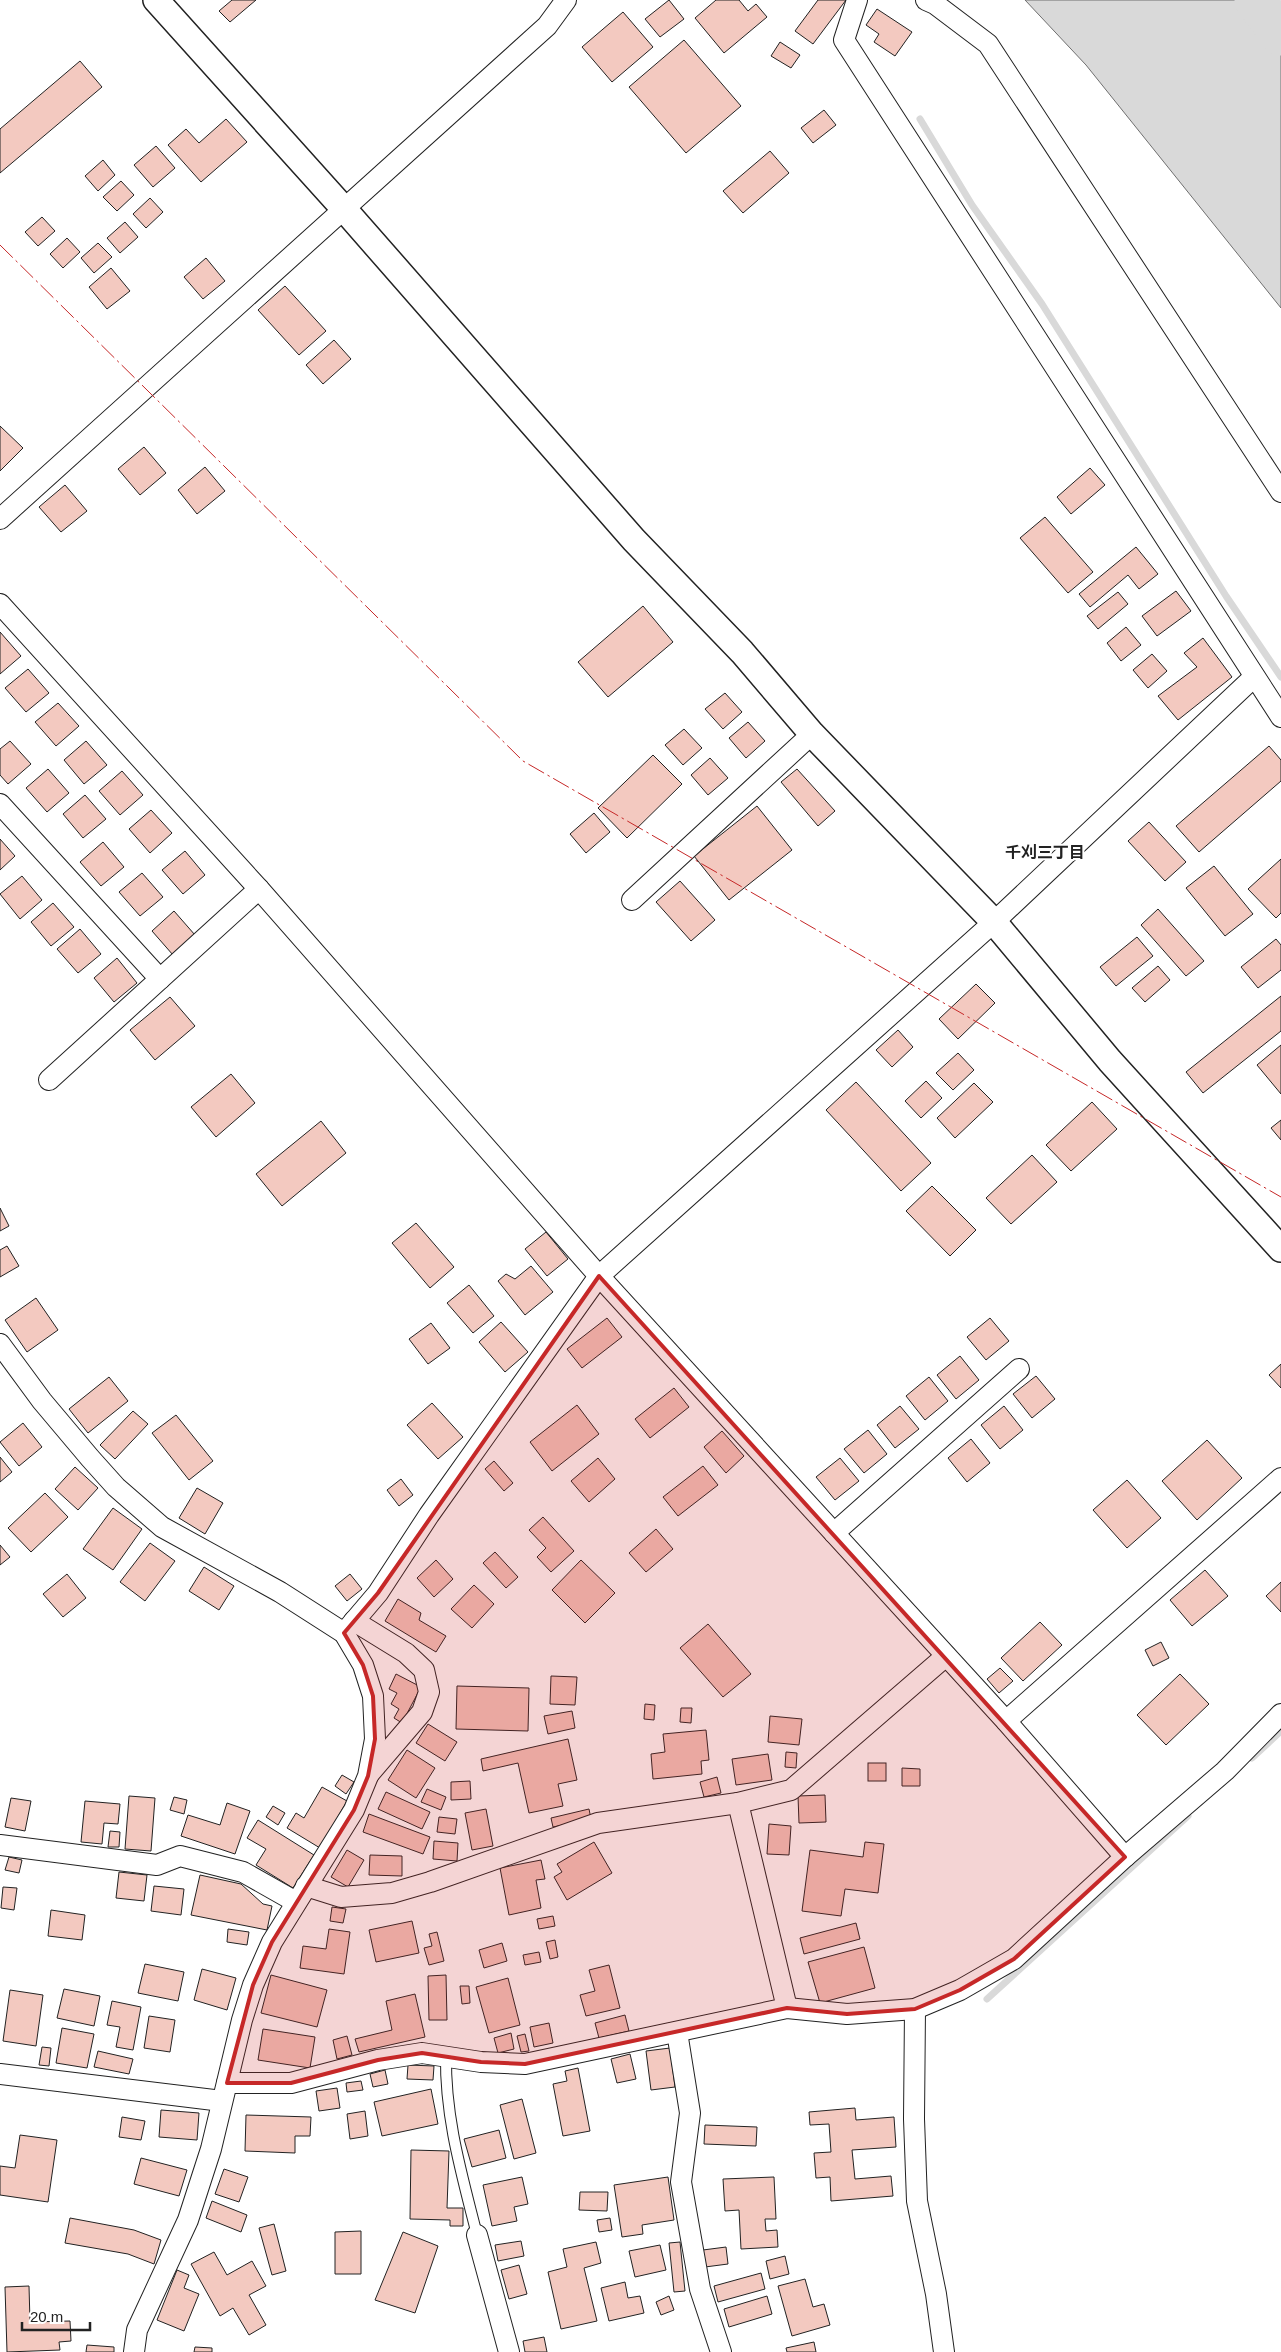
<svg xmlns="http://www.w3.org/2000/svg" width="1281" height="2352" viewBox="0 0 1281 2352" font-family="Arial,'Noto Sans JP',sans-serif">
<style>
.water{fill:#d9d9d9;stroke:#6f6f6f}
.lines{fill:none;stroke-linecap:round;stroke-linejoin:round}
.stream{stroke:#d9d9d9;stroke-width:7}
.river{stroke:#d9d9d9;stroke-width:41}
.building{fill:#f3c9c0;stroke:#222}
.service-casing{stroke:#222;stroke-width:12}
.minor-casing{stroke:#222;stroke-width:22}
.tertiary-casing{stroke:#222;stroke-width:28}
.service{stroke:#fff;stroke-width:10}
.minor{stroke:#fff;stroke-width:20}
.tertiary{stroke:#fff;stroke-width:25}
.power{stroke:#c62828;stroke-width:1;stroke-dasharray:18 4 2.5 4;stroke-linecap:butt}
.marked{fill:#c62828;fill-opacity:0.2;stroke:#c62828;stroke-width:4;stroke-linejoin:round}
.labels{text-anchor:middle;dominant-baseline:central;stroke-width:4;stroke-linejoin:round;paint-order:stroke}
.neighbourhood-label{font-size:16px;font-weight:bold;fill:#222;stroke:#fff}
</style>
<rect width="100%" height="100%" fill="#fff"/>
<polygon class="water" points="1025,0 1239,0 1281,54 1281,308 1086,65"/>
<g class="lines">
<g class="stream">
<polyline points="920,119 972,205 1042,304 1226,596 1281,677"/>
<polyline points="1252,1758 1281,1731"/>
<polyline points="987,1999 1188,1816"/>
</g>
<polyline class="river" points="1255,0 1281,35"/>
</g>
<g class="building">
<polygon points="232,0 256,0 230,22 219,11"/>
<polygon points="669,0 684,19 660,37 645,19"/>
<polygon points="716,0 739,0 748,11 756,4 767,17 724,53 695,18"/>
<polygon points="818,0 846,0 813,44 795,31"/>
<polygon points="877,9 912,32 895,56 874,42 879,34 866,25"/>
<polygon points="623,12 653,47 612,82 582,47"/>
<polygon points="684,40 741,106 686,153 629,87"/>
<polygon points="780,42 800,55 791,68 771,56"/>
<polygon points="80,61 102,87 0,173 0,129"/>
<polygon points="824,110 836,125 813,143 801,128"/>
<polygon points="226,119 247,142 201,182 168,145 186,129 199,143"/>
<polygon points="156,146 175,168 153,187 134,165"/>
<polygon points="770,151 789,173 743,213 723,191"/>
<polygon points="103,160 115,175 98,191 85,176"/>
<polygon points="121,181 134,195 117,211 103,197"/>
<polygon points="150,198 163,212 146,228 133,214"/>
<polygon points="42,217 55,231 38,246 25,232"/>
<polygon points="125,222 138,237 120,253 107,238"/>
<polygon points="67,238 80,252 63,268 50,254"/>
<polygon points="98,243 112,257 94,273 81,258"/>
<polygon points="206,258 225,281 203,299 184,277"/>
<polygon points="111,268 130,291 107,309 89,287"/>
<polygon points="285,286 326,331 299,355 258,310"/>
<polygon points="334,340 351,359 323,384 306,365"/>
<polygon points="0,426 23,448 0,471"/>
<polygon points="144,447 166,473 140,495 118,469"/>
<polygon points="205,467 225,491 197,514 178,490"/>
<polygon points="1090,468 1105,485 1071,514 1057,497"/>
<polygon points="65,485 87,511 61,532 39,507"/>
<polygon points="1045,517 1093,572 1068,593 1020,538"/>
<polygon points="1136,547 1158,574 1139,589 1128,575 1090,607 1079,594"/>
<polygon points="1176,591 1191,611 1157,636 1142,616"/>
<polygon points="1118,592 1128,604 1098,629 1087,616"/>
<polygon points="643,606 673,642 608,697 578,662"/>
<polygon points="1126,627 1141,645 1121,661 1107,643"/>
<polygon points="0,632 21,656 0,674"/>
<polygon points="1203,638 1232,677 1178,720 1158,696 1197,667 1184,653"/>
<polygon points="1152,654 1167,671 1148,688 1133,670"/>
<polygon points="28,669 49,693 26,712 5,688"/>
<polygon points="725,693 742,712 723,729 705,709"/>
<polygon points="58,703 79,726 56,746 35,722"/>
<polygon points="748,722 765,741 746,758 729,738"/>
<polygon points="684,729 702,748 683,765 665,745"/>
<polygon points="10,741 31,764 8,784 0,775 0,749"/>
<polygon points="86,741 107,765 84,784 64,760"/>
<polygon points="1269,746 1281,760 1281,781 1199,852 1176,826"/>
<polygon points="653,755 682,784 627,838 598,808"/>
<polygon points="710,758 728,778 708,795 691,775"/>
<polygon points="48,769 69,793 47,812 26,788"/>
<polygon points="797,769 835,811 818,826 781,782"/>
<polygon points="122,771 143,795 120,815 99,791"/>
<polygon points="85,795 106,819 83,838 63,814"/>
<polygon points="757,806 792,850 729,900 694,856"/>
<polygon points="151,810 172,833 150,853 129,829"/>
<polygon points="594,813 610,832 586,853 570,834"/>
<polygon points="1149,822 1186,862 1165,881 1128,841"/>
<polygon points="0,839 15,856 0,870"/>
<polygon points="103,842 124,867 101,886 80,862"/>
<polygon points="185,851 205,875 183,894 162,870"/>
<polygon points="1281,859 1281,913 1276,918 1248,889"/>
<polygon points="1214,866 1253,914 1225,936 1186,888"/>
<polygon points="142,873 163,897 140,916 119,892"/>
<polygon points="22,876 42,900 20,919 0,894"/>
<polygon points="680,881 715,920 691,941 656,902"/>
<polygon points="53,903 74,927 51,946 31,922"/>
<polygon points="1158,909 1204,961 1186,976 1141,925"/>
<polygon points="174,911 195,935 173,955 152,931"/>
<polygon points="80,929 101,954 78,973 57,949"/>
<polygon points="1137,937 1153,956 1116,986 1100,967"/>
<polygon points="1276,939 1281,945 1281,970 1258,988 1241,967"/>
<polygon points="117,958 137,983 114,1002 94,978"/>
<polygon points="1158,966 1170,980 1145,1002 1132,988"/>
<polygon points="976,984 995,1003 958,1039 939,1019"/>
<polygon points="1281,996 1281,1031 1203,1093 1186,1072"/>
<polygon points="170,997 195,1026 155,1060 130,1030"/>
<polygon points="898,1030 913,1047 892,1067 876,1050"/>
<polygon points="1281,1045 1281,1094 1257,1065"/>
<polygon points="958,1053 974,1070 953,1090 936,1073"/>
<polygon points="231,1074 255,1103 216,1137 191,1107"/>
<polygon points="926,1081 942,1098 921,1118 905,1101"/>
<polygon points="856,1082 931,1163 901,1191 826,1110"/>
<polygon points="974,1083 993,1102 955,1138 937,1118"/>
<polygon points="1092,1102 1117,1129 1071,1171 1046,1145"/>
<polygon points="1281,1120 1281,1140 1271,1128"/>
<polygon points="321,1121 346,1153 282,1206 256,1174"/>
<polygon points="1032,1155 1057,1182 1011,1224 986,1198"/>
<polygon points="932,1186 976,1230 950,1256 906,1211"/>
<polygon points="0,1208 9,1226 0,1231"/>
<polygon points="416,1223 454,1267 430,1288 392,1243"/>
<polygon points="546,1232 568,1259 547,1276 525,1249"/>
<polygon points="7,1246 19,1266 0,1277 0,1250"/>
<polygon points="531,1266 553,1292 525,1315 498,1281 506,1274 515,1279"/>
<polygon points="469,1285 494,1316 473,1333 447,1303"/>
<polygon points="36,1298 58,1330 27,1352 5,1320"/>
<polygon points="607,1318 622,1337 582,1368 567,1349"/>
<polygon points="990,1318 1009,1341 986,1360 967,1337"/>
<polygon points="501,1322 528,1352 505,1372 479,1342"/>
<polygon points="431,1323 450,1348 428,1364 409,1339"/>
<polygon points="960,1356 979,1380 956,1399 937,1375"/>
<polygon points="1281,1364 1281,1388 1269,1375"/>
<polygon points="1036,1376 1055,1399 1032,1418 1013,1394"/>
<polygon points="109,1377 128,1401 88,1433 69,1409"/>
<polygon points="929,1377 948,1401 925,1420 906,1396"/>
<polygon points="674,1388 689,1407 650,1438 635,1419"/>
<polygon points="432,1403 463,1437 438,1459 407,1425"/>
<polygon points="577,1405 599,1434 552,1471 530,1442"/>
<polygon points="900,1406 919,1429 895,1448 877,1425"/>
<polygon points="1004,1406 1023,1430 1000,1449 981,1425"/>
<polygon points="133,1411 148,1424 115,1459 100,1445"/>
<polygon points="176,1415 213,1461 189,1480 152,1433"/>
<polygon points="23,1423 42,1447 19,1466 0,1442"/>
<polygon points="868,1430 887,1454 864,1473 844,1449"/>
<polygon points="722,1431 744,1456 726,1473 704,1447"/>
<polygon points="971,1439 990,1463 967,1482 948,1458"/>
<polygon points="1207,1440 1242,1478 1197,1520 1162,1481"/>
<polygon points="0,1457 12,1472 0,1482"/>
<polygon points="598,1458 615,1479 589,1502 571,1481"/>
<polygon points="840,1458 859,1481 835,1500 816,1477"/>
<polygon points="494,1461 513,1483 504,1491 485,1469"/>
<polygon points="703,1466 718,1485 678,1516 663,1497"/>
<polygon points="75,1467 98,1488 78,1510 55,1489"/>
<polygon points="401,1479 413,1495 399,1506 387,1490"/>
<polygon points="1127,1480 1161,1518 1127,1548 1093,1510"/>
<polygon points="197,1488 223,1503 205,1534 179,1518"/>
<polygon points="45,1493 68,1517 31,1552 8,1528"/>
<polygon points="113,1508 142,1529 113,1570 83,1549"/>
<polygon points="543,1517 574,1551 551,1572 537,1557 546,1548 529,1530"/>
<polygon points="656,1529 673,1549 646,1572 629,1553"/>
<polygon points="150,1543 175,1561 145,1601 120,1582"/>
<polygon points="0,1545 10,1557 0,1565"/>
<polygon points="495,1552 518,1577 506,1588 483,1563"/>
<polygon points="436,1560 453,1579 434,1597 417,1578"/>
<polygon points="581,1560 615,1593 585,1623 552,1590"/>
<polygon points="204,1567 234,1586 219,1610 189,1591"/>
<polygon points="1205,1570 1228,1596 1192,1626 1170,1600"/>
<polygon points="67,1574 86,1598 63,1617 43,1594"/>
<polygon points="350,1574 362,1589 347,1601 335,1586"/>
<polygon points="1281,1582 1281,1612 1266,1596"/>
<polygon points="474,1585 494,1604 472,1628 451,1609"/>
<polygon points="398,1599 421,1613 419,1620 446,1636 436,1652 385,1621"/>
<polygon points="1040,1622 1062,1645 1023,1681 1001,1658"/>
<polygon points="708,1624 751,1674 723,1697 680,1648"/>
<polygon points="1161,1642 1169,1658 1153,1666 1145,1650"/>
<polygon points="1000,1668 1013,1681 999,1693 987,1679"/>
<polygon points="396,1674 421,1687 402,1723 394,1718 399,1709 391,1704 397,1693 389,1689"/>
<polygon points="1180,1674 1209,1704 1166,1745 1137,1715"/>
<polygon points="551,1676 577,1677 575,1705 550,1704"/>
<polygon points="457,1686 529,1688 528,1731 456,1729"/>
<polygon points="645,1704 655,1705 654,1720 644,1719"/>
<polygon points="681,1708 692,1708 691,1723 680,1722"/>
<polygon points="572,1711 575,1728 548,1734 544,1716"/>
<polygon points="770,1716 802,1719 799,1745 768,1742"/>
<polygon points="428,1724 457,1742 445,1761 416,1743"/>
<polygon points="706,1730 709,1760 701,1761 702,1774 653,1779 651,1754 665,1752 663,1734"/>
<polygon points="568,1739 577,1780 558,1784 563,1806 529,1813 518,1763 483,1771 481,1759"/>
<polygon points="407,1750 435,1768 416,1798 388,1780"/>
<polygon points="786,1752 797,1753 796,1768 785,1767"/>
<polygon points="768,1754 772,1780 736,1785 732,1759"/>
<rect x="868" y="1763" width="18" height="18"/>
<polygon points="902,1768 920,1769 920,1786 902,1786"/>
<polygon points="342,1775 354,1782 346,1794 335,1786"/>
<polygon points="717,1777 721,1793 704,1797 700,1782"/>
<polygon points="470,1781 471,1799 451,1800 451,1782"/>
<polygon points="322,1787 347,1801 320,1848 287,1828 296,1813 304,1818"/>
<polygon points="427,1789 446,1797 441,1810 421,1802"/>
<polygon points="386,1792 430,1812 422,1829 378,1809"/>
<polygon points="825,1795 826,1822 799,1823 798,1796"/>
<polygon points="129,1796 155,1798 151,1851 125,1849"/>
<polygon points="174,1797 187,1800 184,1814 170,1810"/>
<polygon points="11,1798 31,1801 25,1831 5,1827"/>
<polygon points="85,1801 120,1804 118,1824 104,1823 102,1844 81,1842"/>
<polygon points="227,1803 250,1811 235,1854 181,1836 188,1815 220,1825"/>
<polygon points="273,1806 285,1813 278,1825 266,1817"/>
<polygon points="486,1809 493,1846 472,1850 465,1813"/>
<polygon points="589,1809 591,1819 553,1827 551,1818"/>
<polygon points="369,1814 430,1837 423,1854 363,1832"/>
<polygon points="439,1817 457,1819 455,1834 437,1832"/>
<polygon points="258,1820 314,1855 293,1888 256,1865 266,1849 247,1838"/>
<polygon points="769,1824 791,1826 789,1855 767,1854"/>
<polygon points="110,1831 120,1832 119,1847 108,1847"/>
<polygon points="434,1841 458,1843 457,1861 433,1859"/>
<polygon points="594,1842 612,1873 567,1900 554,1877 562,1872 557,1864"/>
<polygon points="865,1842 884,1844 878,1893 845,1889 841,1916 802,1911 810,1850 863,1857"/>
<polygon points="347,1850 364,1860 348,1887 331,1877"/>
<polygon points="370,1855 402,1856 402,1876 369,1875"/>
<polygon points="9,1857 22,1860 19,1873 5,1870"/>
<polygon points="541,1860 545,1879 536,1880 541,1908 509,1915 500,1868"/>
<polygon points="119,1872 147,1875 144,1901 116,1898"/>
<polygon points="200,1875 241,1884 263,1904 272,1906 267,1930 191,1915"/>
<polygon points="154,1886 184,1889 181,1915 151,1911"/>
<polygon points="3,1887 17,1888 14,1910 1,1908"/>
<polygon points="332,1907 346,1909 343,1923 330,1921"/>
<polygon points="51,1910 85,1915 82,1940 48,1936"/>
<polygon points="553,1916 555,1926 539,1929 537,1919"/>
<polygon points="412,1921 419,1953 376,1962 369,1930"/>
<polygon points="856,1923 860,1939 804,1954 800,1938"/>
<polygon points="228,1929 249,1932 247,1945 227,1942"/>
<polygon points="329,1929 350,1932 344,1974 300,1968 303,1946 326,1949"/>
<polygon points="437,1932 444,1961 429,1965 424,1948 432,1946 429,1934"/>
<polygon points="555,1940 558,1957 550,1959 546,1942"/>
<polygon points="502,1943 507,1961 484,1968 479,1950"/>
<polygon points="864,1947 875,1988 820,2003 808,1962"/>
<polygon points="539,1952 541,1962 525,1965 523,1955"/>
<polygon points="145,1964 184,1972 178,2001 138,1993"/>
<polygon points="609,1965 620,2008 586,2016 580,1995 595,1991 589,1970"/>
<polygon points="202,1969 236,1978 227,2010 194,2000"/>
<polygon points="271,1975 327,1990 317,2027 261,2013"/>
<polygon points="446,1975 447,2020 429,2020 428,1976"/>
<polygon points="508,1978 520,2025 489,2033 476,1987"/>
<polygon points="460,1986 469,1986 470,2003 462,2004"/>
<polygon points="64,1989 100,1996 94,2026 57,2018"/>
<polygon points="10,1990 43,1995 36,2046 3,2041"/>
<polygon points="415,1994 425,2037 359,2052 355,2039 392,2030 386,2001"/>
<polygon points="112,2001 141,2007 133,2050 116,2047 120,2027 107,2025"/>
<polygon points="625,2015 629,2031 599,2038 595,2023"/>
<polygon points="149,2016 175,2020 170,2052 144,2048"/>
<polygon points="549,2023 553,2043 534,2047 530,2027"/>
<polygon points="62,2028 94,2034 87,2068 56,2063"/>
<polygon points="263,2029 315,2037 310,2068 258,2060"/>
<polygon points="511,2033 514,2049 498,2053 494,2038"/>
<polygon points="525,2034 529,2051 521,2052 517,2036"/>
<polygon points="347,2036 352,2055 337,2059 333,2040"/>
<polygon points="42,2047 51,2048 49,2066 39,2065"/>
<polygon points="670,2048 675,2087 651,2090 646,2051"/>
<polygon points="98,2051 133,2059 129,2074 94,2067"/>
<polygon points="630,2054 636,2079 617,2083 611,2059"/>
<polygon points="408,2065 434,2066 433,2080 407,2079"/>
<polygon points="578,2068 590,2131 563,2136 553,2084 567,2081 565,2071"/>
<polygon points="385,2070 388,2084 373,2087 370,2074"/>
<polygon points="361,2081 363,2090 347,2092 346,2083"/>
<polygon points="337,2088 340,2108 319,2111 316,2091"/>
<polygon points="431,2089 438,2124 382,2136 374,2102"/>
<polygon points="522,2099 536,2153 514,2159 500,2105"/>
<polygon points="855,2108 856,2120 894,2117 896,2147 852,2150 855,2179 891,2176 893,2196 831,2201 830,2177 816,2178 814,2153 831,2152 829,2124 810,2125 809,2112"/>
<polygon points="161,2110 199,2113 197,2140 159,2137"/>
<polygon points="365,2111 368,2136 350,2139 347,2114"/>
<polygon points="246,2115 311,2117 310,2136 295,2136 295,2153 245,2151"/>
<polygon points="122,2117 145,2121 141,2140 119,2137"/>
<polygon points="705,2125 757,2127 756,2146 704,2144"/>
<polygon points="499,2130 506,2158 472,2167 464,2139"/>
<polygon points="20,2135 57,2140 48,2202 0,2195 0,2166 15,2168"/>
<polygon points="411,2150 449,2151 447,2208 463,2208 463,2226 450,2226 450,2220 410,2219"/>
<polygon points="141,2158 187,2170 179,2196 134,2184"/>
<polygon points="224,2169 248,2177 239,2202 215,2194"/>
<polygon points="522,2177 528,2204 514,2207 517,2221 492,2226 483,2185"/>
<polygon points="668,2177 674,2220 642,2225 643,2234 622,2237 614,2185"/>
<polygon points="774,2177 776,2219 765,2219 766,2231 777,2230 778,2247 741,2249 739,2210 725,2211 723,2179"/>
<polygon points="580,2192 608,2192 607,2211 579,2210"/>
<polygon points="212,2201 247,2215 241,2232 206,2218"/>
<polygon points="70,2218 134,2230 161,2240 154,2264 128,2254 65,2243"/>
<polygon points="610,2218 612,2230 599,2232 597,2220"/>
<polygon points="274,2224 286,2271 272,2275 259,2228"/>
<polygon points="361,2231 361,2274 335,2274 335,2232"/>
<polygon points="403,2232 438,2246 415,2313 375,2300"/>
<polygon points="521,2241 524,2256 498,2261 495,2245"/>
<polygon points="596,2242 601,2263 584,2268 597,2321 561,2329 548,2272 567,2267 563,2249"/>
<polygon points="680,2242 685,2291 674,2292 669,2243"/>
<polygon points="660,2245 666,2270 635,2277 629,2251"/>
<polygon points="726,2247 728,2264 705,2267 703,2250"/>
<polygon points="214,2252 227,2275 252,2261 266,2286 249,2295 266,2325 249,2335 233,2308 220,2316 191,2264"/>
<polygon points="785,2256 789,2274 770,2279 766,2261"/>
<polygon points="519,2265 527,2294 509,2299 501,2270"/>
<polygon points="177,2270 189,2275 184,2288 199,2294 184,2331 157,2320"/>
<polygon points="761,2273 765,2289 718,2302 714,2286"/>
<polygon points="805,2279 813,2307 824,2304 830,2325 792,2336 778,2286"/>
<polygon points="625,2282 628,2298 640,2296 644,2313 609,2321 601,2288"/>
<polygon points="29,2286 30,2322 70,2321 71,2341 59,2342 60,2350 7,2352 5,2287"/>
<polygon points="669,2296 674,2310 661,2315 656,2302"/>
<polygon points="767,2296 772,2314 729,2327 724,2309"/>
<polygon points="544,2337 547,2352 525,2352 523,2341"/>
<polygon points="814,2342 816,2352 787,2352 786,2348"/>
<polygon points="87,2345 114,2347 114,2352 86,2352"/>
<polygon points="195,2347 212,2348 212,2352 194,2352"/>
</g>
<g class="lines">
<g class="service-casing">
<path id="service" d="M446 2056C445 2118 462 2175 477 2235"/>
</g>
<g class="minor-casing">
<g id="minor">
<polyline points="857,0 844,40 1281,717"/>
<polyline points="926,0 935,4 988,44 1281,492"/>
<polyline points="0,519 547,26 566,0"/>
<polyline points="0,604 259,889 599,1276 1006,1721 1125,1857"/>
<polyline points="0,804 160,979"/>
<polyline points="632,900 812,734"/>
<polyline points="49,1080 259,889"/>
<polyline points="0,1344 42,1401 90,1458 116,1487 162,1527 280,1592 344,1633 363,1665 373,1696 375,1739 368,1776 354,1810 272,1942 253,1985 242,2020 211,2149 188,2220 137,2330 134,2352"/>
<polyline points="834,1533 1019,1369"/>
<polyline points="354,1621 406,1653 424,1670 429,1692 422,1712 369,1774"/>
<polyline points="344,1633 378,1593 429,1515 599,1276 994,922 1254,677"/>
<polyline points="1006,1721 1281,1478"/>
<polyline points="738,1803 787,2008"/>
<polyline points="0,1845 157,1865 180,1856 243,1872 296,1902"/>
<polyline points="306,1886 341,1897 392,1893 430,1882 598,1823 738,1803 791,1790 946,1656"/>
<polyline points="915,2009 914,2119 917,2201 936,2294 944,2352"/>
<polyline points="677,2032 690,2113 681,2182 700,2289 721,2352"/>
<polyline points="0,2074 222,2101"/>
<polyline points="227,2083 291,2083 378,2060 422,2053 481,2062 525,2064 787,2008 847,2014 915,2009 960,1990 1014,1959 1125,1857 1225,1771 1281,1714"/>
<polyline points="477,2235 509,2352"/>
</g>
</g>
<g class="tertiary-casing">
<polyline id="tertiary" points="156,0 344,209 634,540 742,652 812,734 994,922 1110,1061 1281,1249"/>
</g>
<use href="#service" class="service"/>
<use href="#minor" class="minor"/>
<use href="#tertiary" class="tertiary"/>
<polyline class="power" points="0,245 523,761 1281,1197"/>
</g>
<path class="marked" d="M599 1276 1125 1857 1014 1959 960 1990 915 2009 847 2014 787 2008 525 2064 481 2062 422 2053 378 2060 291 2083H227L253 1985 272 1942 354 1810 368 1776 375 1739 373 1696 363 1665 344 1633 378 1593Z"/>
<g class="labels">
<g class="neighbourhood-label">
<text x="1045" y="852">千刈三丁目</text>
</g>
</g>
<path d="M22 2322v8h68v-8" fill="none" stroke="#222222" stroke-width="2.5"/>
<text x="30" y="2322" font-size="15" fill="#222222" stroke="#ffffff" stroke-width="4" paint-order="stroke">20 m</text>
</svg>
